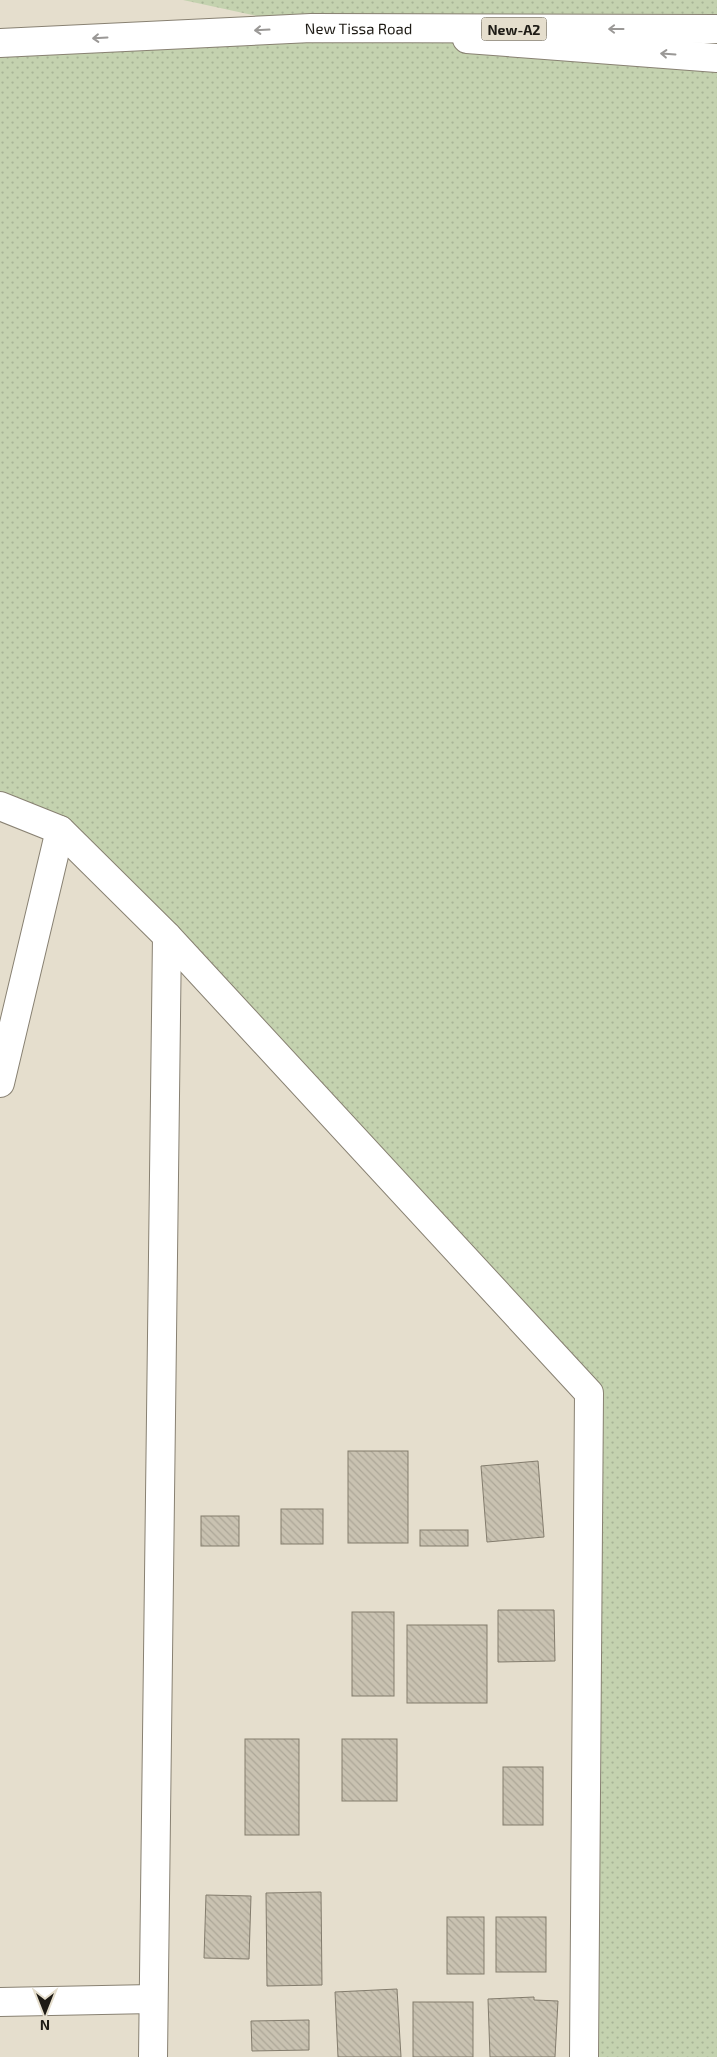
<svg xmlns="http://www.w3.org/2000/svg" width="717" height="2057" viewBox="0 0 717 2057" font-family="'Exo 2',sans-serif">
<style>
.grass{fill:url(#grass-dots)}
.building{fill:url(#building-back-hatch);stroke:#837c6d}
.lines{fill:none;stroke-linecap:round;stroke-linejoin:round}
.minor-casing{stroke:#888172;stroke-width:30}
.primary-casing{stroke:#888172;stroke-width:30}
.trunk-casing{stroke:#888172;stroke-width:30}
.minor{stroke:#fff;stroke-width:28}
.primary{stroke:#fff;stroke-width:28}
.trunk{stroke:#fff;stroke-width:28}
.oneway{stroke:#9a9896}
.labels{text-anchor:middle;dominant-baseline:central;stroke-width:5;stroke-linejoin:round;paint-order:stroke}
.shield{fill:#e5decd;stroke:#5a564c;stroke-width:1}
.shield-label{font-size:14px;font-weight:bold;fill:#1e1b15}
.street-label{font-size:15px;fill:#1e1b15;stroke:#e5decd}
</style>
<defs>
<pattern id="grass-dots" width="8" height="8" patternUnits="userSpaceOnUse" patternTransform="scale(1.25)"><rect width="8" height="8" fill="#c4d2af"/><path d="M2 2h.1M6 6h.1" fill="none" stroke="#a8b496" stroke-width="1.8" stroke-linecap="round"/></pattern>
<pattern id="building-back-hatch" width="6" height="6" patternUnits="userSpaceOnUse" patternTransform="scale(1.25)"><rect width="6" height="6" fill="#c9c2b1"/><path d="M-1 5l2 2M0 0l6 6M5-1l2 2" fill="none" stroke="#aca697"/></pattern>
</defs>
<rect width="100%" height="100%" fill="#e5decd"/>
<polygon class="grass" points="183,0 717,0 717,2057 584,2057 589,1393 60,830 0,806 0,43 308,27"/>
<g class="building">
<rect x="348" y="1451" width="60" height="92"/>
<polygon points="538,1461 544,1537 487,1542 481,1466"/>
<rect x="281" y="1509" width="42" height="35"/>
<rect x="201" y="1516" width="38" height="30"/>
<rect x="420" y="1530" width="48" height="16"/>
<polygon points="498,1610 554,1610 555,1661 498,1662"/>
<rect x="352" y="1612" width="42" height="84"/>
<rect x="407" y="1625" width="80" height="78"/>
<rect x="245" y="1739" width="54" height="96"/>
<rect x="342" y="1739" width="55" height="62"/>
<rect x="503" y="1767" width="40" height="58"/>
<polygon points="321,1892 322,1985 267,1986 266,1893"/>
<polygon points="206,1895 251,1896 249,1959 204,1958"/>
<rect x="447" y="1917" width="37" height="57"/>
<rect x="496" y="1917" width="50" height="55"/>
<polygon points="397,1989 401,2057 338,2057 335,1992"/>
<polygon points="534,1997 534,2000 558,2001 555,2057 490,2057 488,1999"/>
<rect x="413" y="2002" width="60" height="55"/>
<polygon points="309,2020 309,2050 252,2051 251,2021"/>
</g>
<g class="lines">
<g class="minor-casing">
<g id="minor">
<polyline points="0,806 60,830 167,936 589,1393 584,2057"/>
<polyline points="0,1083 60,830"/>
<polyline points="0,2002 153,1999"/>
<polyline points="153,2057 167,936"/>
</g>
</g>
<g class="primary-casing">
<polyline id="primary" points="467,39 717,58"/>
</g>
<g class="trunk-casing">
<g id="trunk">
<path id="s1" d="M0 43 311 28 717 29"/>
</g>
</g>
<use href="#minor" class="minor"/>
<use href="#primary" class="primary"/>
<use href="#trunk" class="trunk"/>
</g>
<defs><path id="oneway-shaft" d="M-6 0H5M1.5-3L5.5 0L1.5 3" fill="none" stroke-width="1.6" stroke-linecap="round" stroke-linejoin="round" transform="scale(1.25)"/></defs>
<g class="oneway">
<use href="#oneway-shaft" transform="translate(616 29) rotate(-180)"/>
<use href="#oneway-shaft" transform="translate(262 30) rotate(177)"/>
<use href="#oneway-shaft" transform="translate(100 38) rotate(177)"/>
<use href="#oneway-shaft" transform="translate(668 54) rotate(-176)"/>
</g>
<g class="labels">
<rect class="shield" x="481.5" y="17.5" width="65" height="23" rx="4"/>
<g class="shield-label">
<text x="514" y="29">New-A2</text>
</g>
<g class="street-label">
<text stroke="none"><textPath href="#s1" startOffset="359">New Tissa Road</textPath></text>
</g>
</g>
<g transform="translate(45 2012) rotate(180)" stroke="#e5decd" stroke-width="4" paint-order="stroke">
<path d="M0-4L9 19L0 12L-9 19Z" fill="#1e1b15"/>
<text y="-8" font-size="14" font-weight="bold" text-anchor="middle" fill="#1e1b15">N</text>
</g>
</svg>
